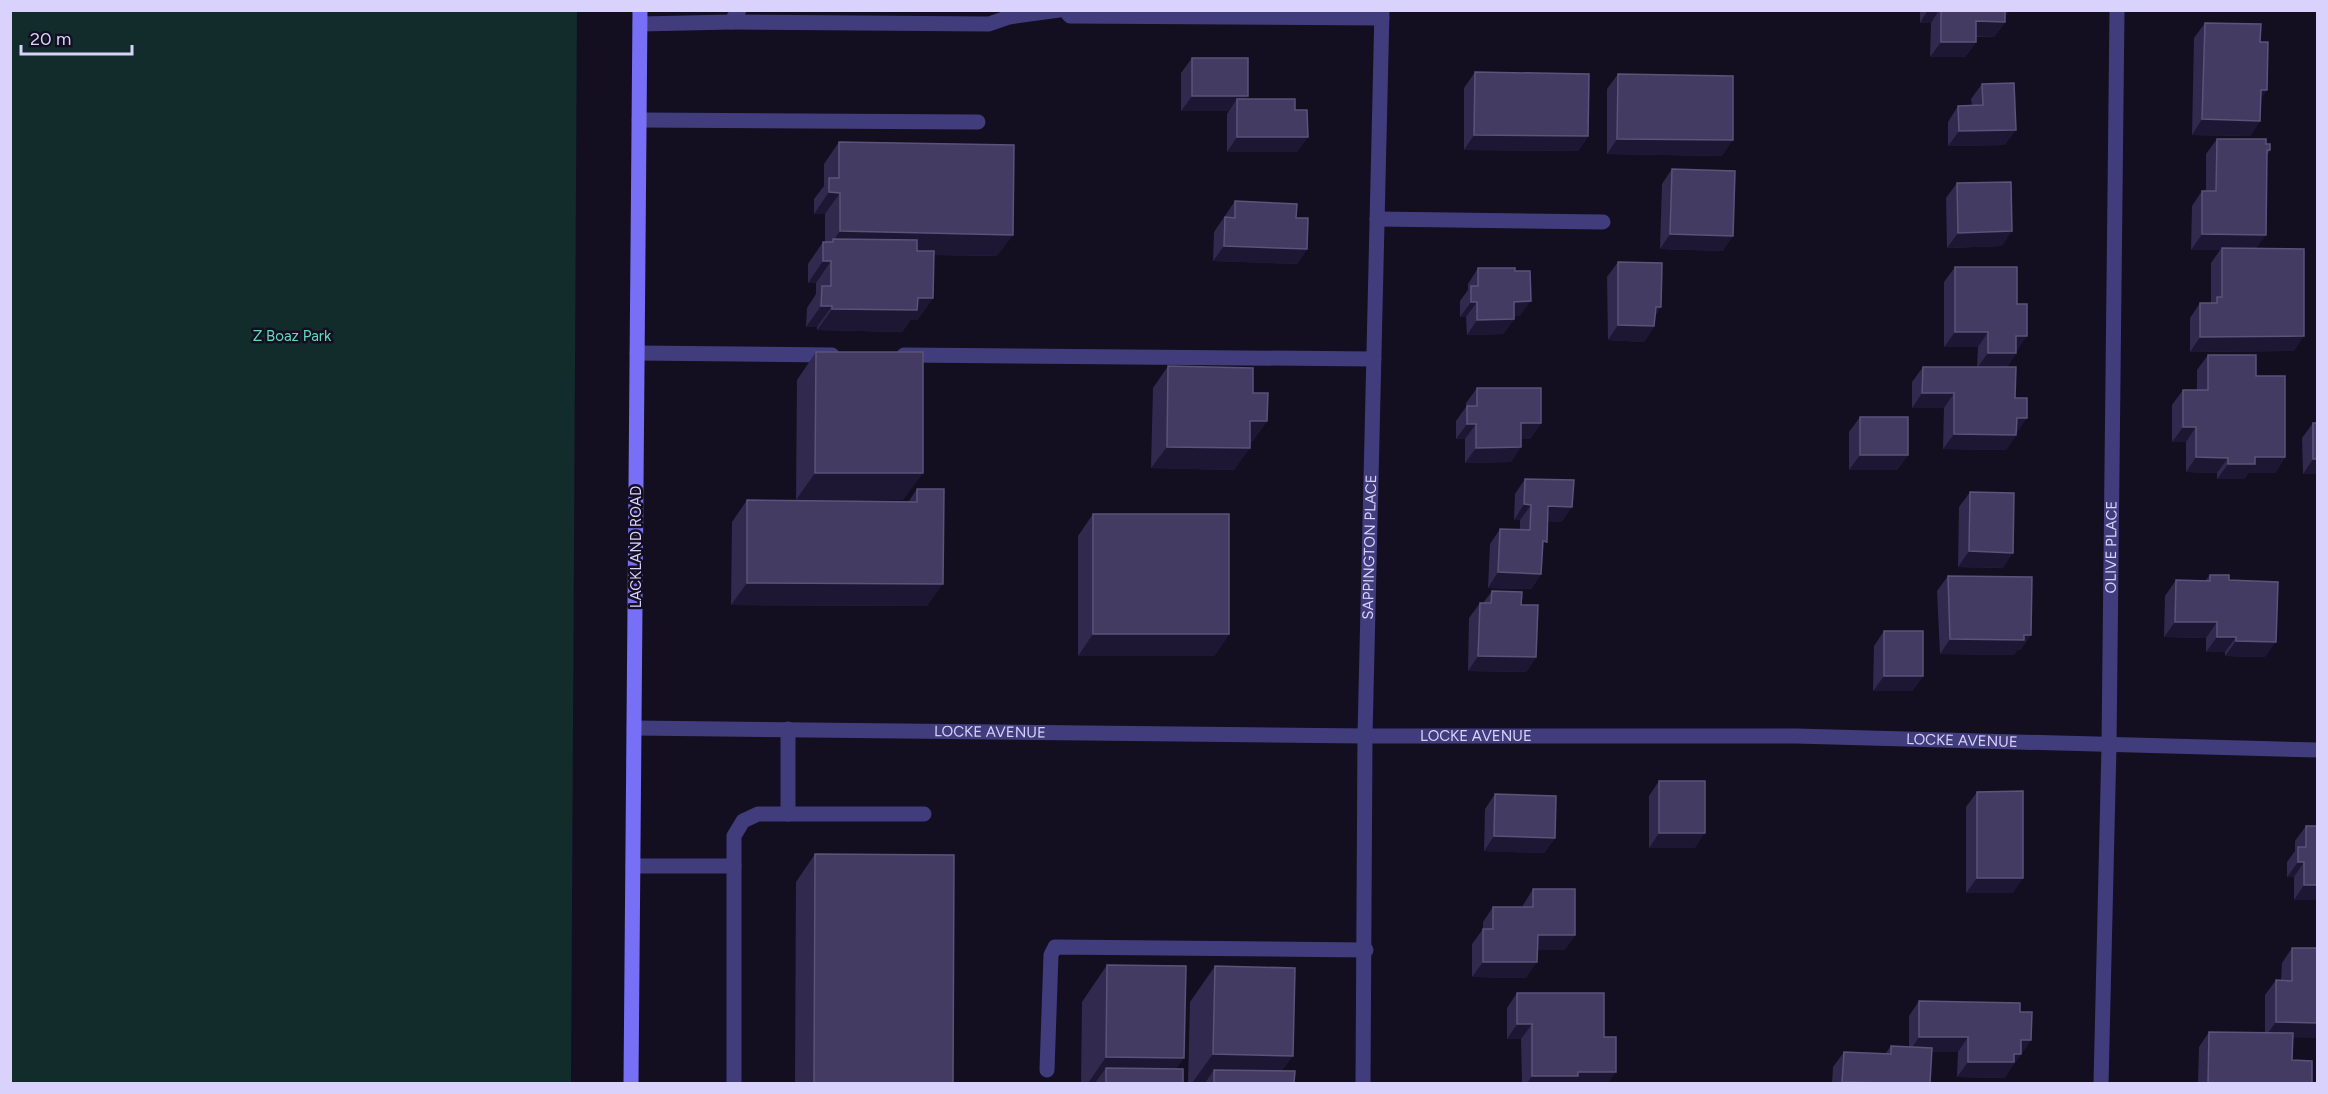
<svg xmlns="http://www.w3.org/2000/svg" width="2328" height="1094" viewBox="0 0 2328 1094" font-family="Figtree,sans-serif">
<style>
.green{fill:#122b2b}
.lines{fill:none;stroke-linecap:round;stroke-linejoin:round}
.lane{stroke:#413d7d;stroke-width:15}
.street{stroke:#413d7d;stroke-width:15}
.secondary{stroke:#776ff6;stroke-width:15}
.wall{fill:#32294e}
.shaded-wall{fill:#1e1734}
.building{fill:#433b61;stroke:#5b5379;stroke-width:1.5}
.labels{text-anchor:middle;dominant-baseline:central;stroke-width:5;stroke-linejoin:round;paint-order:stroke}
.park-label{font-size:15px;fill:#63d8be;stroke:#130f21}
.street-label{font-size:15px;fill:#d8d2fc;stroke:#130f21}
</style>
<rect width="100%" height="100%" fill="#130f21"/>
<polygon class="green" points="10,11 577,11 571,1083 11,1083"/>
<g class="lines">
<g class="lane">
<polyline points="1065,10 1070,16 1382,18"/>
<polyline points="731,22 989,24 1009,17 1059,10"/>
<polyline points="640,24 731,22 739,10"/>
<polyline points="639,120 978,122"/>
<polyline points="1377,219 1603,222"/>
<polyline points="637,353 832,355"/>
<polyline points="904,355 1374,359"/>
<polyline points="788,814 788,729"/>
<polyline points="633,866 734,866"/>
<polyline points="1047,1070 1051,955 1055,947 1366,950"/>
<polyline points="734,1084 734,836 743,821 758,814 924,814"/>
</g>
<g class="street">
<path id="s1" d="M634 728 1365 736H1796L2318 750"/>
<path id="s2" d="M1363 1084 1365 736 1382 10"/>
<path id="s3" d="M2101 1084 2109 745 2117 10"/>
</g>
<polyline class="secondary" points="631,1084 640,10"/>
</g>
<g class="wall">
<polygon points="1911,10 2010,10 2005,17 2005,22 1994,37 1976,37 1976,42 1965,57 1930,57 1931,23 1920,23 1920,12 1911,12"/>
<polygon points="2205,23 2260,42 2260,121 2250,136 2192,135 2194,38"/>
<polygon points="1192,58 1248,96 1245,99 1295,110 1297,152 1227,152 1227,114 1229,111 1181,111 1181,73"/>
<polygon points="1475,72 1588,136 1578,151 1464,150 1464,88"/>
<polygon points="1618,74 1722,156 1607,154 1607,89"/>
<polygon points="1982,84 2005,145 1948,146 1948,122 1958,106 1972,106 1971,99"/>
<polygon points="2217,139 2266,144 2270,150 2267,155 2256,249 2294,351 2190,352 2190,318 2200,303 2211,303 2211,263 2220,250 2191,250 2192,206 2202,191 2206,191 2206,154"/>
<polygon points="839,142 997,256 934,255 933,298 917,320 910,320 902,332 817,330 817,327 806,327 807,308 816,294 816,283 808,283 808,264 823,242 825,242 825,214 814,214 814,199 824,186 824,164"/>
<polygon points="1672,169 1723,251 1660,249 1662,184"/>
<polygon points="1957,183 2002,246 1947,248 1946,198"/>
<polygon points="1235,201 1296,218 1307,249 1297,264 1213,261 1214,232"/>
<polygon points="1618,262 1661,307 1655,316 1654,326 1644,342 1608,340 1607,277"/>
<polygon points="1955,267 2016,351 2016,353 2007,367 2015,398 2016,435 2006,450 1943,449 1944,408 1912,408 1912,382 1923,367 1977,367 1978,347 1944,347 1944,282"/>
<polygon points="1478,268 1520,316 1514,316 1514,319 1503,334 1467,335 1466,317 1460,317 1460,301 1468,290 1468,284"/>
<polygon points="816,352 903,500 796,500 797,380"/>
<polygon points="2208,355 2256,376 2285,457 2275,473 2248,473 2244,479 2217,479 2217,473 2186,472 2186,442 2172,442 2172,405 2183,390 2197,390 2197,370"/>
<polygon points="1168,366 1253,393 1267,421 1252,442 1250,442 1234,470 1151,468 1153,388"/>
<polygon points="1477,388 1541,423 1530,439 1521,439 1511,462 1465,463 1465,439 1456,439 1456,421 1466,407 1466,403"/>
<polygon points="1860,417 1908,455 1897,470 1849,470 1849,432"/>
<polygon points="2313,423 2318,474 2303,474 2302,438"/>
<polygon points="1525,479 1562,522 1548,521 1542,548 1541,574 1531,589 1488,588 1490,544 1500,529 1520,530 1520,520 1514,520 1515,494"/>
<polygon points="917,489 927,606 731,605 732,522 747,500 909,501"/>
<polygon points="1970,492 2003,568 1958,567 1959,507"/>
<polygon points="1093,514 1229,634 1214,656 1078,656 1078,536"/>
<polygon points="2210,575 2229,580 2265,657 2225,656 2225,652 2206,652 2206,638 2164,637 2165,596 2176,580 2205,581"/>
<polygon points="1948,576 2031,635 2020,650 2017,650 2014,655 1940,654 1937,591"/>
<polygon points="1492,591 1536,657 1526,672 1468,671 1469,618 1480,603 1483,603"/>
<polygon points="1884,631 1923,676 1912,691 1873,691 1874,646"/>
<polygon points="1659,781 1695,848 1649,848 1649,796"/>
<polygon points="1977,792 2013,893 1966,893 1966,807"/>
<polygon points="1495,794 1555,838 1544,853 1484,851 1485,809"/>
<polygon points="2306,826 2318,900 2294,900 2294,877 2287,877 2287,862 2295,851 2295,841"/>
<polygon points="815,854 953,1083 795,1083 796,882"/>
<polygon points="1533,889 1575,935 1564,950 1537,950 1526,978 1472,977 1472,944 1483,929 1483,922 1493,907 1523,907 1523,905"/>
<polygon points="2292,948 2292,1060 2312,1083 2198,1083 2199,1047 2209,1032 2265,1033 2265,995 2276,980 2281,981 2282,963"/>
<polygon points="1107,965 1176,1069 1183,1083 1081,1083 1082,1002"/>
<polygon points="1215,966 1282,1071 1294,1083 1188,1083 1190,1002"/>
<polygon points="1517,993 1604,1037 1608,1083 1522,1083 1521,1039 1507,1039 1507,1008"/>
<polygon points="1919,1001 2020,1012 2031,1040 2004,1078 1957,1077 1958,1052 1932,1052 1930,1083 1832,1083 1833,1067 1844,1052 1885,1054 1891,1046 1909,1047 1909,1016"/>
</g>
<g class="shaded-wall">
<polygon points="1913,10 1921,10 1920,12 1911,12"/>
<polygon points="1928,10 1939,10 1931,23 1920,23"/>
<polygon points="2000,10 2010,10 2005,18"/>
<polygon points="1976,21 2005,22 1994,37 1966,36"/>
<polygon points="1941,42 1976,42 1965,57 1930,57"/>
<polygon points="2261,90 2267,90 2256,106"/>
<polygon points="1192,96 1248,96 1237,111 1237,99 1229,111 1181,111"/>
<polygon points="2202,119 2260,121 2250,136 2192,135"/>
<polygon points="2016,130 2005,145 1948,146 1959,131"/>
<polygon points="1474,135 1588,136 1578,151 1464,150"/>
<polygon points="1237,137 1308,137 1297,152 1227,152"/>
<polygon points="1617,139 1733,140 1722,156 1607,154"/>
<polygon points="829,192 840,193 825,214 814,214"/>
<polygon points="840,231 1013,235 997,256 825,253"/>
<polygon points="2012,231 2002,246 1947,248 1958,233"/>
<polygon points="1670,234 1733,236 1723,251 1660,249"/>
<polygon points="2202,234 2266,235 2255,250 2222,248 2220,250 2191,250"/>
<polygon points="1224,246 1307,249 1297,264 1213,261"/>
<polygon points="823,261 831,261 816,283 808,283"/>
<polygon points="918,298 933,298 917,320 910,320 902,332 817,330 832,309"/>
<polygon points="1531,301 1520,316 1503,317 1514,302"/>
<polygon points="1471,302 1477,302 1466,317 1460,317"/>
<polygon points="821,306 832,306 817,327 806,327"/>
<polygon points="1656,307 1661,307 1651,322"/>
<polygon points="1514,319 1503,334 1467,335 1477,320"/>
<polygon points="1618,325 1654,326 1644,342 1608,340"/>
<polygon points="1955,332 1988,332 1978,347 1944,347"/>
<polygon points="2016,336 2027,336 2016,352"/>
<polygon points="2304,336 2294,351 2190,352 2200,337"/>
<polygon points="1988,353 2016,353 2006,368 1977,368"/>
<polygon points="1922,393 1954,393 1944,408 1912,408"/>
<polygon points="2017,418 2027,418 2017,433"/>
<polygon points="1250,421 1267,421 1252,442 1235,442"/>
<polygon points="1521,423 1541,423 1530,439 1510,439"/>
<polygon points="1467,424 1476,424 1465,439 1456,439"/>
<polygon points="2183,427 2196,427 2186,442 2172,442"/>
<polygon points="1954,434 2016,435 2006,450 1943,449"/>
<polygon points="1167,447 1250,448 1234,470 1151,468"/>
<polygon points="1521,447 1511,462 1465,463 1476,448"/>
<polygon points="1860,455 1908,455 1897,470 1849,470"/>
<polygon points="2196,457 2228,458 2217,473 2186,472"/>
<polygon points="2255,457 2285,457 2275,473 2248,473 2244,479 2217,479 2228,464"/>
<polygon points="2313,459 2318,459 2318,474 2303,474"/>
<polygon points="815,473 923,473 903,500 796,500"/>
<polygon points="1524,504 1531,505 1520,520 1514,520"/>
<polygon points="1548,506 1572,507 1562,522 1538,521"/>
<polygon points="1969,551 2013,553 2003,568 1958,567"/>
<polygon points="1498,572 1541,574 1531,589 1488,588"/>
<polygon points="747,583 943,584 927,606 731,605"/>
<polygon points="2175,622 2217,622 2206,638 2164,637"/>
<polygon points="1093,634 1229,634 1214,656 1078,656"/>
<polygon points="2031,635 2020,650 2017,650 2014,655 1940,654 1950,639"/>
<polygon points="2217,637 2236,637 2225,652 2206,652"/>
<polygon points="2236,641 2276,642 2265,657 2225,656"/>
<polygon points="1478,656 1536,657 1526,672 1468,671"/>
<polygon points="1884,676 1923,676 1912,691 1873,691"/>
<polygon points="1659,833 1705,833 1695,848 1649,848"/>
<polygon points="1494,836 1555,838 1544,853 1484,851"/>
<polygon points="2298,862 2304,862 2294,877 2287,877"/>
<polygon points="1977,878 2023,878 2013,893 1966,893"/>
<polygon points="2304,885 2318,885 2318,900 2294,900"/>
<polygon points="1538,935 1575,935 1564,950 1527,950"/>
<polygon points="1483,962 1537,962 1526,978 1472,977"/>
<polygon points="2276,1022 2318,1023 2318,1038 2265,1037"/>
<polygon points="1517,1024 1532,1024 1521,1039 1507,1039"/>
<polygon points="1919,1037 1968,1037 1958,1052 1909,1052"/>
<polygon points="2021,1040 2031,1040 2004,1078 1957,1077 1968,1062"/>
<polygon points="1213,1054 1293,1056 1273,1083 1214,1070 1205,1083 1192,1083"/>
<polygon points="1106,1057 1184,1058 1166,1083 1106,1068 1095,1083 1088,1083"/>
<polygon points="1578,1072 1616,1072 1608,1083 1527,1083 1532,1076"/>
<polygon points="1842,1082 1886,1083 1841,1083"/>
</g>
<g class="building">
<polygon points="1941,10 2005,10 2005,22 1976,21 1976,42 1941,42"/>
<polygon points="2205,23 2261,24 2260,42 2268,42 2267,90 2261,90 2260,121 2202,119"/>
<rect x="1192" y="58" width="56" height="38"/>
<polygon points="1475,72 1589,74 1588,136 1474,135"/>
<polygon points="1618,74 1733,76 1733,140 1617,139"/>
<polygon points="2014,83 2016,130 1959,131 1958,106 1983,105 1982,84"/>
<polygon points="1237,99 1295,99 1295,110 1307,110 1308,137 1237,137"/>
<polygon points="2217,139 2266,139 2266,144 2270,144 2270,150 2267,150 2266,235 2202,234 2202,191 2216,191"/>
<polygon points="839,142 1014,145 1013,235 840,231 840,193 829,192 829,178 839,178"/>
<polygon points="1672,169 1735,171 1733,236 1670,234"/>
<polygon points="2011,182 2012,231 1958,233 1957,183"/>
<polygon points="1235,201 1297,204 1296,218 1308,218 1307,249 1224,246 1225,217 1235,218"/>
<polygon points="833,239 917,240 917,251 934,251 933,298 918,298 917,310 832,309 832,306 821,306 822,286 831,286 831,261 823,261 823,242 833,242"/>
<polygon points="2222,248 2304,249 2304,336 2200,337 2200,303 2217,303 2217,297 2222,297"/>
<polygon points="1618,262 1662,263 1661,307 1656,307 1654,326 1618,325"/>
<polygon points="1955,267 2017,267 2017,304 2027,304 2027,336 2016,336 2016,353 1988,353 1988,332 1955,332"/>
<polygon points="1478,268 1515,268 1515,271 1530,271 1531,301 1514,302 1514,319 1477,320 1477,302 1471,302 1471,286 1478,286"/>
<polygon points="816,352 923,352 923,473 815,473"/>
<polygon points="2208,355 2256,355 2256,376 2285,376 2285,457 2255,457 2255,464 2228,464 2228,458 2196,457 2196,427 2183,427 2183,390 2208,390"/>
<polygon points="1168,366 1253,368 1253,393 1268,393 1267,421 1250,421 1250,448 1167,447"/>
<polygon points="1923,367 2016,367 2015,398 2027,398 2027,418 2017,418 2016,435 1954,434 1954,393 1922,393"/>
<polygon points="1477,388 1541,388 1541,423 1521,423 1521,447 1476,448 1476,424 1467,424 1467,406 1477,406"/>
<rect x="1860" y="417" width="48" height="38"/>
<rect x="2313" y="423" width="5" height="36"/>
<polygon points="1525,479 1574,480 1572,507 1548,506 1547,542 1543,541 1541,574 1498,572 1500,529 1530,530 1531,505 1524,504"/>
<polygon points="917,489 944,489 943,584 747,583 747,500 917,502"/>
<polygon points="1970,492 2014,493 2013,553 1969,551"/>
<rect x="1093" y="514" width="136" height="120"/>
<polygon points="2210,575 2229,575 2229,580 2278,582 2276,642 2236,641 2236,637 2217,637 2217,622 2175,622 2176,580 2210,581"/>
<polygon points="1948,576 2032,577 2031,635 2024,635 2024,640 1950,639"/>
<polygon points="1492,591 1522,592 1521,605 1538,605 1536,657 1478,656 1480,603 1491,603"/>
<rect x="1884" y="631" width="39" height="45"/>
<rect x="1659" y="781" width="46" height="52"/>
<polygon points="2023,791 2023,878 1977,878 1977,792"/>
<polygon points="1495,794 1556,796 1555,838 1494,836"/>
<polygon points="2306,826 2318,826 2318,885 2304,885 2304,862 2298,862 2298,847 2306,847"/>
<polygon points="815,854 954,855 953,1083 814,1083"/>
<polygon points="1533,889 1575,889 1575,935 1538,935 1537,962 1483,962 1483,929 1493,929 1493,907 1533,907"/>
<polygon points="2292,948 2318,948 2318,1023 2276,1022 2276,980 2292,981"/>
<polygon points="1107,965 1186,966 1184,1058 1106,1057"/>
<polygon points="1215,966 1295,968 1293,1056 1213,1054"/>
<polygon points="1517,993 1604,993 1604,1037 1616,1037 1616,1072 1578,1072 1578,1076 1532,1076 1532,1024 1517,1024"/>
<polygon points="1919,1001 2020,1003 2020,1012 2032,1012 2031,1040 2021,1040 2021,1054 2014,1054 2014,1062 1968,1062 1968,1037 1919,1037"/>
<polygon points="2209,1032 2293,1033 2292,1060 2312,1061 2312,1083 2208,1083"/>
<polygon points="1891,1046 1932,1048 1930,1083 1886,1083 1842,1082 1844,1052 1891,1054"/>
<polygon points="1106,1068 1183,1069 1183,1083 1106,1083"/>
<polygon points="1214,1070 1295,1071 1294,1083 1214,1083"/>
</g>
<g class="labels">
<g class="park-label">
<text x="292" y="336">Z Boaz Park</text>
</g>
<g class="street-label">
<text transform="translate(636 547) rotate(-90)">LACKLAND ROAD</text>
<text stroke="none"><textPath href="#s2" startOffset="537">SAPPINGTON PLACE</textPath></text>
<text stroke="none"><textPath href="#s3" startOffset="537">OLIVE PLACE</textPath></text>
<text stroke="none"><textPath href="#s1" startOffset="356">LOCKE AVENUE</textPath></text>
<text stroke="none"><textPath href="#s1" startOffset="842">LOCKE AVENUE</textPath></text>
<text stroke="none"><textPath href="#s1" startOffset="1328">LOCKE AVENUE</textPath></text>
</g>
</g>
<rect width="2328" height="1094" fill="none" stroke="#d8d2fc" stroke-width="24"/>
<path d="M21 45v9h111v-9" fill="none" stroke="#d8d2fc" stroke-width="3"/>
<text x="30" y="45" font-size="18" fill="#d8d2fc" stroke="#130f21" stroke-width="4.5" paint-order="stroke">20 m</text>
</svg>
